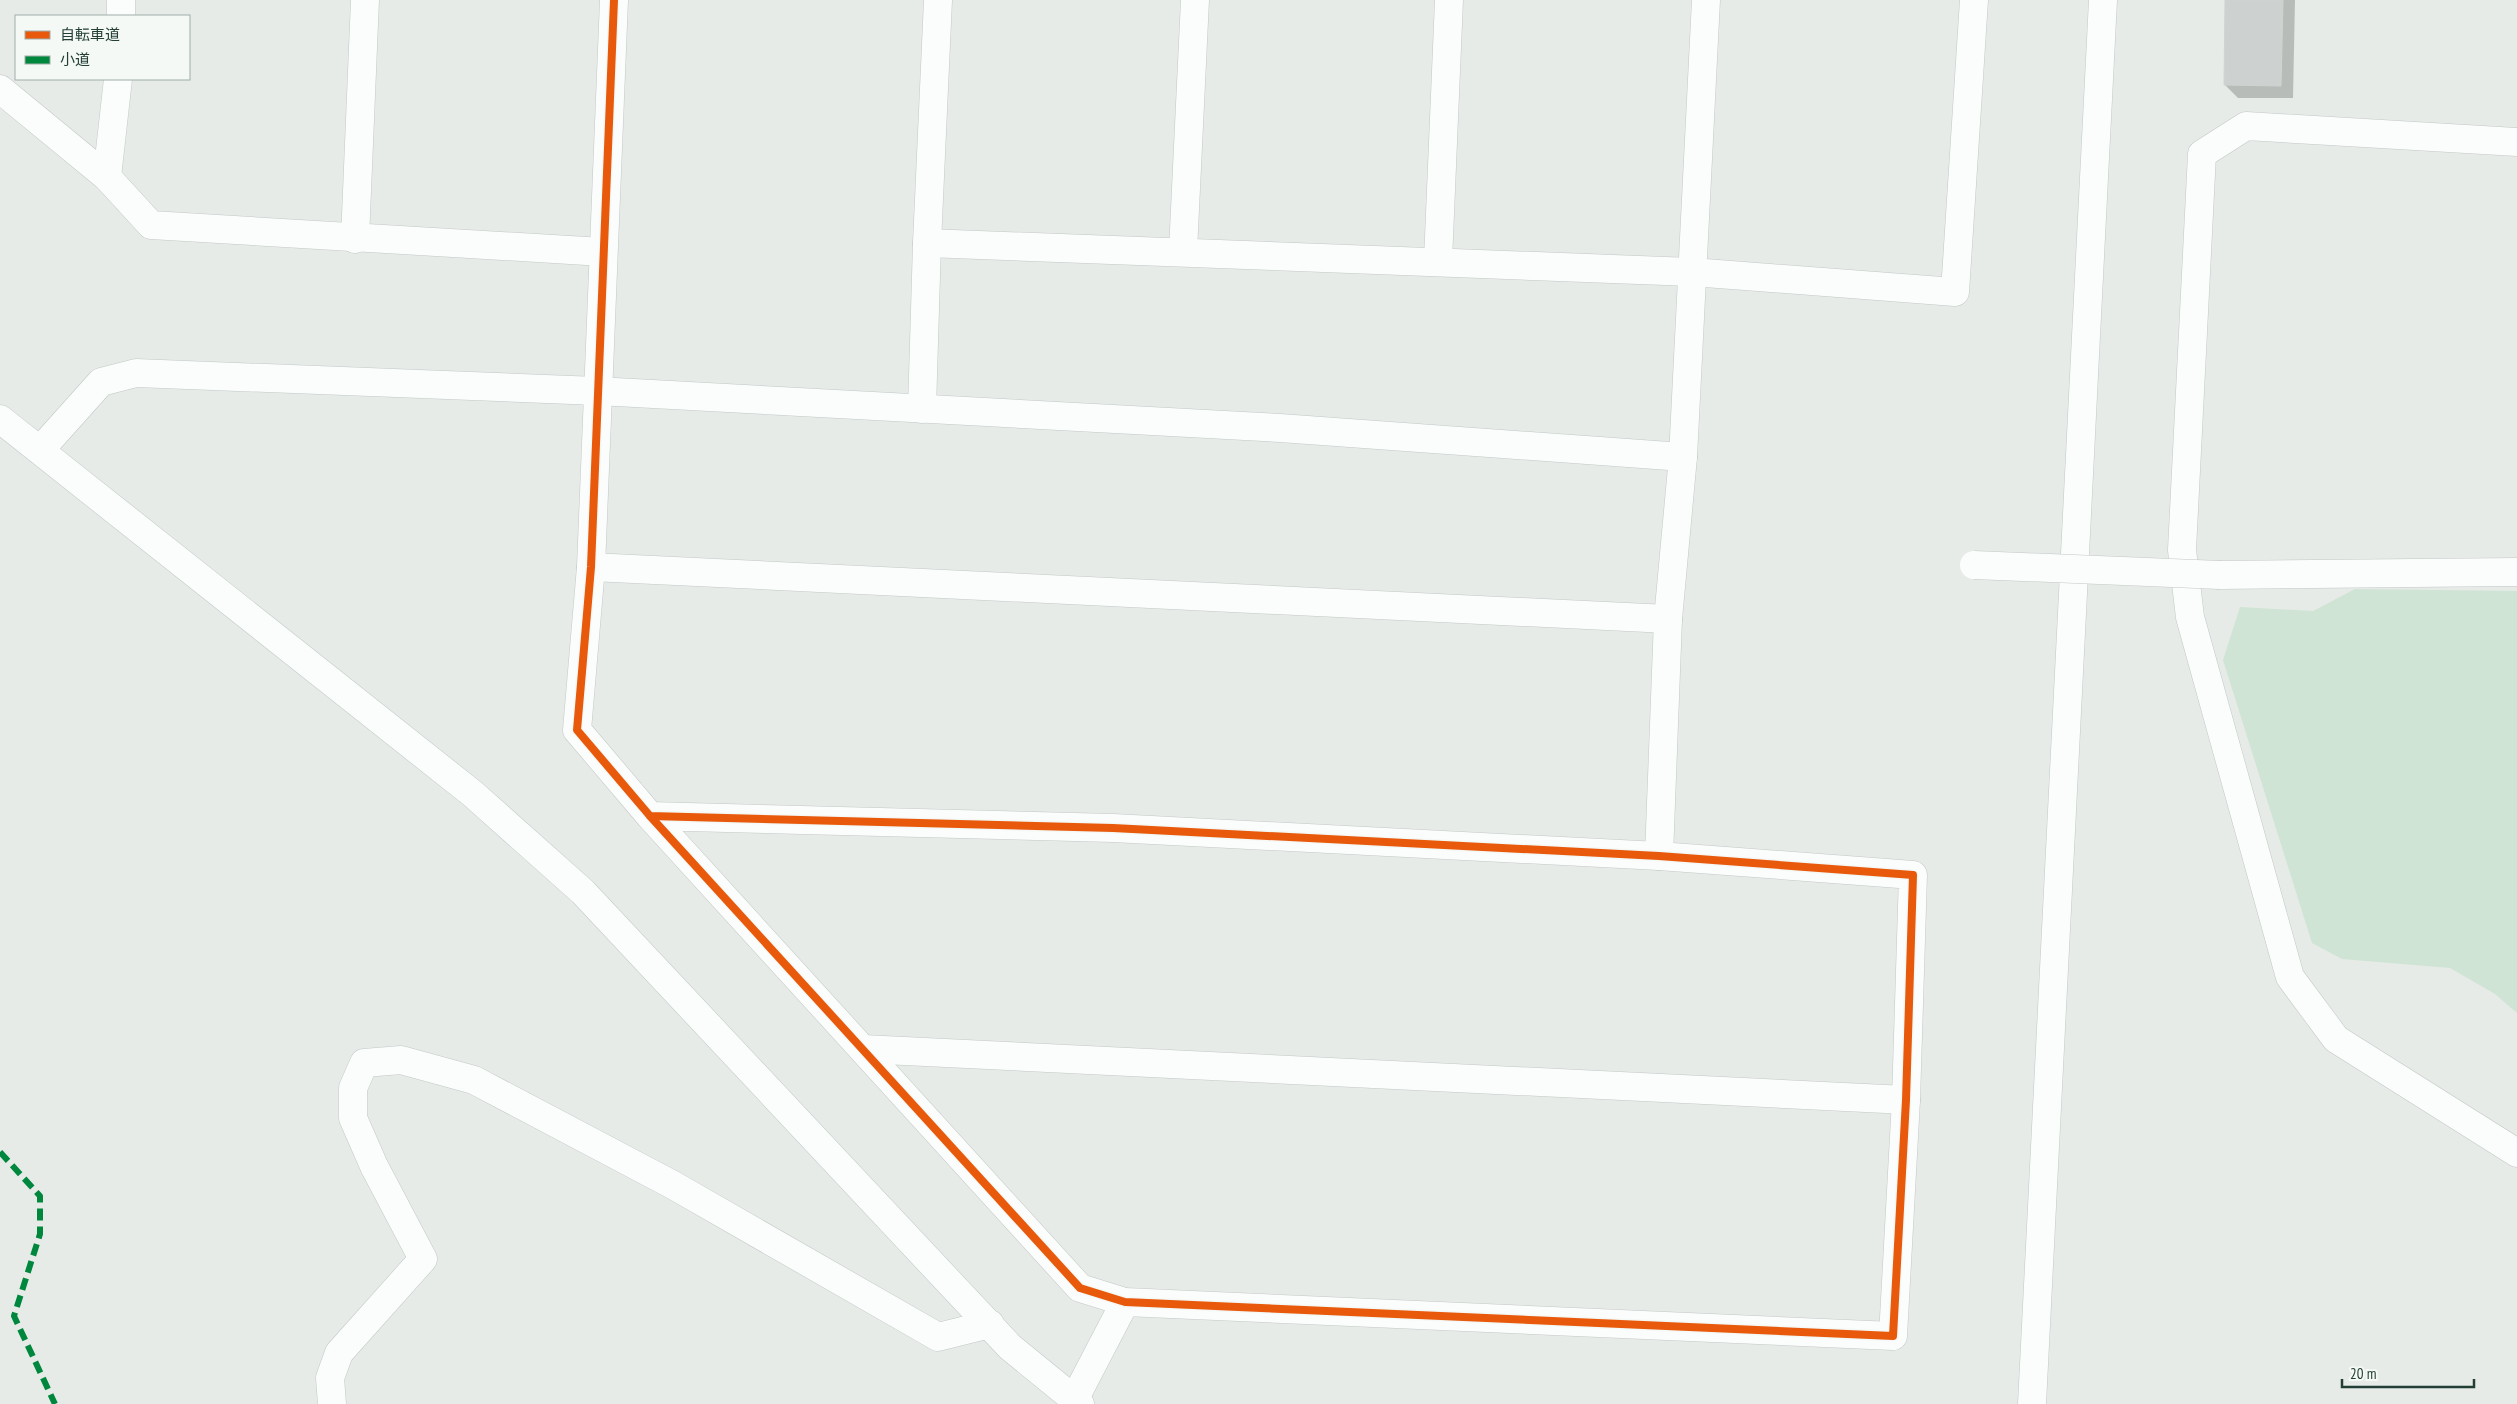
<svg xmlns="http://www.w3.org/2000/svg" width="2517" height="1404" viewBox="0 0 2517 1404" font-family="'PT Sans Narrow','Noto Sans JP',sans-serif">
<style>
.green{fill:#cfe4d4}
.shadow{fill:#0003}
.building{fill:#cdd2d0;stroke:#cfd4d1}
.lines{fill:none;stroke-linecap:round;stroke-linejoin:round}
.street-casing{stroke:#c3c8c5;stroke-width:29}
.secondary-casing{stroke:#c1c9c5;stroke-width:29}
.street{stroke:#fbfcfc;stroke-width:28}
.secondary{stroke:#fbfcfc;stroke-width:28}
.street-bridge-casing{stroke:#c3c8c5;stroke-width:29;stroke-linecap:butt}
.street-bridge{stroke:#fbfcfc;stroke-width:28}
.quiet{stroke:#00873e;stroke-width:6;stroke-dasharray:12 6;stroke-linecap:butt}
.cycleway-casing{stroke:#f4f9f6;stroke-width:11}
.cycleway{stroke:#e8590c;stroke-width:8}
</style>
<rect width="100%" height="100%" fill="#e6ebe8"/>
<polygon class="green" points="2355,589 2517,591 2517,1013 2495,994 2450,968 2342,959 2312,943 2223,660 2240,607 2313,611"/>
<polygon class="shadow" points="2227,0 2295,0 2293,98 2238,98 2225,85"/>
<polygon class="building" points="2225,0 2283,0 2281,86 2224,85"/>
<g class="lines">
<g class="street-casing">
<g id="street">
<polyline points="614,0 591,567 577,730 650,816 1080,1288 1125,1302 1893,1336 1906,1100 1913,875 1659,856 1113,828 650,816"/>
<polyline points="121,16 121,0"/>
<polyline points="0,89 107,177 151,225 603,252"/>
<polyline points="2517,142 2246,126 2202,154 2182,550 2190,617 2290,977 2336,1039 2517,1153"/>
<polyline points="107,177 118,79"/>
<polyline points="355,239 365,0"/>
<polyline points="927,243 1692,272 1955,292 1974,0"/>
<polyline points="1183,251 1195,0"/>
<polyline points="1438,261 1449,0"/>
<polyline points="922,409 927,243 938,0"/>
<polyline points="591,567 1668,619"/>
<polyline points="2220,575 2517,572"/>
<polyline points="1659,856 1668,619 1683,457 1706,0"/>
<polyline points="863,1049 1906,1100"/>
<polyline points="1074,1400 1125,1302"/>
<polyline points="332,1404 330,1378 339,1353 423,1259 374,1166 353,1118 353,1088 364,1063 401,1060 474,1080 673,1185 938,1337 990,1324"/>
</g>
</g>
<g class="secondary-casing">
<g id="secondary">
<polyline points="0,419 473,794 583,892 1010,1347 1080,1404"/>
<polyline points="41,449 101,382 136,373 597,391 1280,428 1683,457"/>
<polyline points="2032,1404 2103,0"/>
</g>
</g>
<use href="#street" class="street"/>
<use href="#secondary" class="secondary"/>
<g class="street-bridge-casing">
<polyline id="street-bridge" points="1974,565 2220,575"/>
</g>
<use href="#street-bridge" class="street-bridge"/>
<polyline class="quiet" points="0,1152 40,1196 40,1234 14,1316 55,1404"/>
<g class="cycleway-casing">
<polyline id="cycleway" points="614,0 591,567 577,730 650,816 1080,1288 1125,1302 1893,1336 1906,1100 1913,875 1659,856 1113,828 650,816"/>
</g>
<use href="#cycleway" class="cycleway"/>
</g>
<rect x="15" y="15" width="175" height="65" fill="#f4f9f6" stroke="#a0aea9"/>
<rect x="25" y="31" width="25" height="8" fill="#e8590c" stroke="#a0aea9"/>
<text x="60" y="40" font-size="15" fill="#233e35">自転車道</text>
<rect x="25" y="56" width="25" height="8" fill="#00873e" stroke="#a0aea9"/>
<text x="60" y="65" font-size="15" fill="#233e35">小道</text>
<path d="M2342 1379v8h132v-8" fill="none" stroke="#233e35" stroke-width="2.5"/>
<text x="2350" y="1379" font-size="15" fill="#233e35" stroke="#f4f9f6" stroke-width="4" paint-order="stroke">20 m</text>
</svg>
